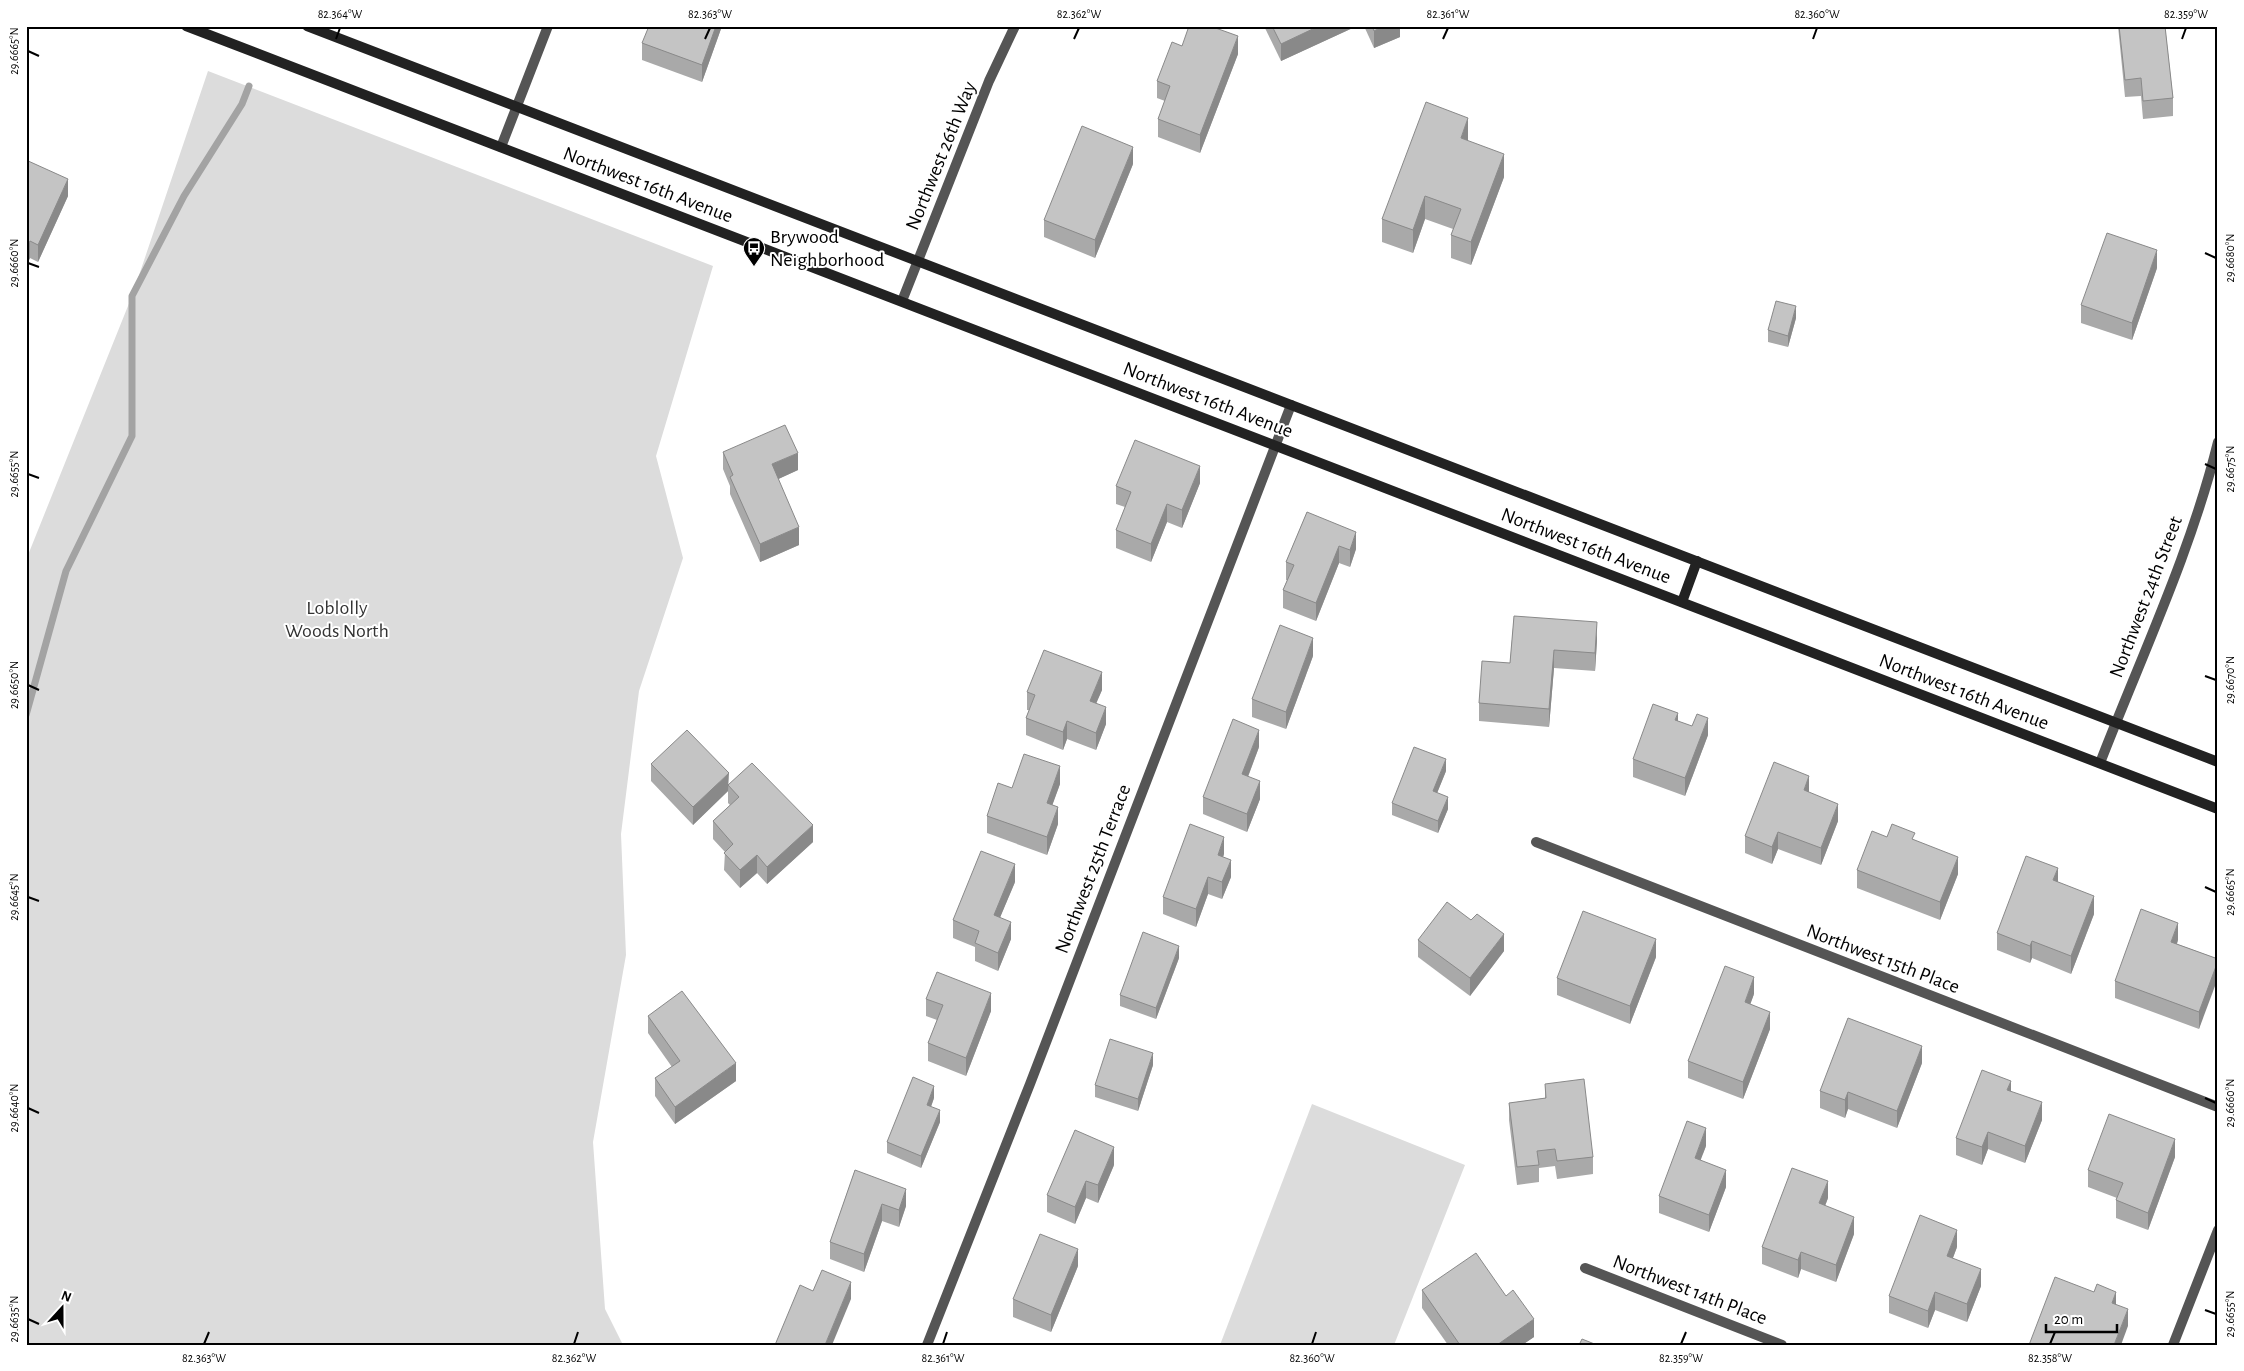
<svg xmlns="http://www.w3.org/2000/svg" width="2244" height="1371" viewBox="0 0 2244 1371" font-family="'Alegreya Sans',sans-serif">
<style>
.green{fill:#dcdcdc}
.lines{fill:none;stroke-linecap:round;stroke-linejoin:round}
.stream{stroke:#a3a3a3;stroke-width:7}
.street{stroke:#555;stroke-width:10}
.secondary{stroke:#222;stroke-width:10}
.wall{fill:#a9a9a9}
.shaded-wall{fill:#898989}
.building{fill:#c4c4c4;stroke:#898989}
.ticks{fill:none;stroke:#000;stroke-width:2}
.labels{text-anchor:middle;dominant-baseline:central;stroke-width:4;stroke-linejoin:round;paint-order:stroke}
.street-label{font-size:20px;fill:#000;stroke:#fff}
.poi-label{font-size:20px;fill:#000;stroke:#fff;text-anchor:start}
.park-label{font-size:20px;fill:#333;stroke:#fff}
.neatline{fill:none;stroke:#000;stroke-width:2}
.ticks-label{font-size:12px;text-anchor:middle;fill:#000}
</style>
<rect width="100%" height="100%" fill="#fff"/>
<g class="green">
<polygon points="208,71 713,266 656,456 683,558 639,691 621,834 626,955 593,1142 605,1309 623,1345 26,1345 26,560 132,296"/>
<polygon points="1312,1104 1465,1165 1394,1345 1220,1345"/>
</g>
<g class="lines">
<polyline class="stream" points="26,715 66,571 132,436 132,296 184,196 242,104 249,86"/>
<g class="street">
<polyline points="501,147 548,26"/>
<polyline points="902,301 989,81 1015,26"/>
<path d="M2100 763C2141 657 2191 552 2218 442"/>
<polyline points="1536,842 2218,1107"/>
<polyline points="1585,1268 1782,1345"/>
<polyline points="927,1345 1030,1084 1291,405"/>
<polyline points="2173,1345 2218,1230"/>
</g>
<g class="secondary">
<polyline points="186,26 2218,809"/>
<polyline points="307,26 2218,762"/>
<polyline points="1682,602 1697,561"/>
</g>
</g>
<g class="wall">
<polygon points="722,26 702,82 642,60 642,43"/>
<polygon points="1264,26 1357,26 1281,61"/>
<polygon points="1364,26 1400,26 1400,37 1374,48"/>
<polygon points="2118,26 2165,26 2173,98 2173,116 2143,119 2141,96 2125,97"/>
<polygon points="1182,46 1238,54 1200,153 1158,137 1158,119 1165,101 1157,98 1157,81"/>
<polygon points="1468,141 1504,177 1471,265 1451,258 1451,235 1453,229 1425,219 1413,253 1382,242 1382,219"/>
<polygon points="26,160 68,196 38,262 30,258 26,266"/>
<polygon points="1133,164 1095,258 1044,237 1044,220"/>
<polygon points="2157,268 2132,340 2081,323 2081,305"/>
<polygon points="1796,318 1788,347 1768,342 1768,330"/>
<polygon points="723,452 798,470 778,479 799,545 760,562 730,494 730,486 723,469"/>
<polygon points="1200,483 1182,528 1167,522 1151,562 1116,548 1116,530 1125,507 1116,504 1116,486"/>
<polygon points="1307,512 1356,549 1350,567 1339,563 1316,621 1283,608 1283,590 1287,580 1286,580 1286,562"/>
<polygon points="1514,616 1597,640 1595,671 1554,668 1549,727 1479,721 1479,703 1510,663"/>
<polygon points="1313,656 1286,729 1252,717 1252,699"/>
<polygon points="1102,690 1096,703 1106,724 1096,750 1067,739 1063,750 1026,735 1026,718 1029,710 1027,710 1027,692"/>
<polygon points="1678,721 1708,735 1685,796 1633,777 1633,759"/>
<polygon points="1259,747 1248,777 1260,799 1247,832 1203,814 1203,797"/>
<polygon points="651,764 729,785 813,842 767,884 757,873 740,888 724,870 725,852 713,839 713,821 730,805 728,803 728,791 693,825 651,781"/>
<polygon points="1446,771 1437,793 1448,809 1438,833 1392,815 1392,803"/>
<polygon points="1060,784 1052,805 1058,824 1047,855 987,833 987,816 1012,788"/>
<polygon points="1809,793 1838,821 1821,865 1778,849 1772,864 1745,853 1745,836"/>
<polygon points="1887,837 1915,840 1958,874 1940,920 1857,888 1857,870"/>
<polygon points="1224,854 1223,857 1231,877 1222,899 1208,894 1196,927 1163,914 1163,897"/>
<polygon points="1015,882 1000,917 1011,939 998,971 975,961 975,947 953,938 953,920"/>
<polygon points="2058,882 2094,914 2071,974 2032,958 2030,963 1997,950 1997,933"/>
<polygon points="1418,940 1504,951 1470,996 1418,957"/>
<polygon points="2178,940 2177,944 2218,959 2199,1029 2115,998 2115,981"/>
<polygon points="1656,957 1630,1024 1557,995 1557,978"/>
<polygon points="1179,958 1156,1019 1120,1006 1120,995"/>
<polygon points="1754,994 1750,1004 1770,1029 1743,1099 1688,1078 1688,1061"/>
<polygon points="926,999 991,1011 966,1076 928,1061 928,1043 937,1020 926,1016"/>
<polygon points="648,1016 736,1081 675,1124 655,1096 655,1078 672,1067 648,1033"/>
<polygon points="1922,1063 1897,1128 1848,1109 1845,1118 1820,1108 1820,1091"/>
<polygon points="1153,1065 1138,1111 1095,1097 1095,1085"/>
<polygon points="1545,1084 1593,1157 1593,1174 1557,1179 1555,1166 1539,1168 1539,1182 1517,1185 1509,1120 1509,1103 1545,1098"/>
<polygon points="2011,1091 2042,1120 2025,1163 1988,1149 1982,1165 1956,1155 1956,1138"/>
<polygon points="934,1098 931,1107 940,1122 921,1168 887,1153 887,1142"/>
<polygon points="1706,1146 1700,1160 1726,1187 1709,1232 1659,1213 1659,1196"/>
<polygon points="2175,1157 2148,1230 2116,1218 2116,1200 2117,1198 2088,1187 2088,1170"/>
<polygon points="1114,1165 1098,1203 1086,1198 1075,1224 1047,1212 1047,1195"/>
<polygon points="855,1170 906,1206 899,1227 882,1221 864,1272 830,1259 830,1242"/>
<polygon points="1828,1198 1825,1206 1854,1234 1836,1282 1801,1269 1798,1278 1762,1264 1762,1247"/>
<polygon points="1957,1247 1953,1258 1981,1286 1967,1322 1935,1310 1928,1328 1889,1313 1889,1296"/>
<polygon points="1078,1266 1051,1332 1013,1317 1013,1299"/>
<polygon points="1422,1290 1534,1337 1522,1345 1448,1345 1422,1308"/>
</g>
<g class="shaded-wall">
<polygon points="716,26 722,26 702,82 702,65"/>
<polygon points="1319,26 1357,26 1281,61 1281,44"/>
<polygon points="1384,26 1400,26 1400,37 1374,48 1374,31"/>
<polygon points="1238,36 1238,54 1200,153 1200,135"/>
<polygon points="1468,118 1468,141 1461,138"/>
<polygon points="1133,147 1133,164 1095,258 1095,240"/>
<polygon points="1504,154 1504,177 1471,265 1471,242"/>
<polygon points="68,179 68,196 38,262 38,245"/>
<polygon points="1425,196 1425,219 1413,253 1413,230"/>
<polygon points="30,241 30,258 26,266 26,248"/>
<polygon points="2157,250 2157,268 2132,340 2132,323"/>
<polygon points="1796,306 1796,318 1788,347 1788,336"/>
<polygon points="798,453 798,470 772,482 772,464"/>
<polygon points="1200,466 1200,483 1182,528 1182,510"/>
<polygon points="1167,504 1167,522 1151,562 1151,544"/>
<polygon points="799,527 799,545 760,562 760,544"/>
<polygon points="1356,532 1356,549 1350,567 1350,550"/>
<polygon points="1339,546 1339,563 1316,621 1316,603"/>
<polygon points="1597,622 1597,640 1595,671 1595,653"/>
<polygon points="1313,638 1313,656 1286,729 1286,712"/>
<polygon points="1554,650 1554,668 1549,727 1549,709"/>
<polygon points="1102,672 1102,690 1090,718 1090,701"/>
<polygon points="1106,707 1106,724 1096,750 1096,733"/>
<polygon points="1678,713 1678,730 1675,720"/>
<polygon points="1708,718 1708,735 1685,796 1685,778"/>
<polygon points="1067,721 1067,739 1063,750 1063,732"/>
<polygon points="1259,730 1259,747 1242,792 1242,774"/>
<polygon points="1446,759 1446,771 1433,803 1433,791"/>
<polygon points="1060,766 1060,784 1047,820 1047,803"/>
<polygon points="729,773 728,791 693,825 693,807"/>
<polygon points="1809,776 1809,793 1804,790"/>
<polygon points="1260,781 1260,799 1247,832 1247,814"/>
<polygon points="1448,797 1448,809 1438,833 1438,821"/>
<polygon points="1838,804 1838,821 1821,865 1821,848"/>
<polygon points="1058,807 1058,824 1047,855 1047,837"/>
<polygon points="813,825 813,842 767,884 767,867"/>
<polygon points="1778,832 1778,849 1772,864 1772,847"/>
<polygon points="1224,837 1224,854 1218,872 1218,855"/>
<polygon points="757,855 757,873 740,888 740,870"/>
<polygon points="1958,857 1958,874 1940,920 1940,902"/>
<polygon points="1231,860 1231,877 1222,899 1222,882"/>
<polygon points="1015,864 1015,882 994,932 994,915"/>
<polygon points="2058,868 2058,885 2053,880"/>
<polygon points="1208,877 1208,894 1196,927 1196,909"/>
<polygon points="2094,896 2094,914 2071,974 2071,956"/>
<polygon points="1011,922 1011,939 998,971 998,953"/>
<polygon points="2178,923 2178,940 2171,959 2171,942"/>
<polygon points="1504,934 1504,951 1470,996 1470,978"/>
<polygon points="1656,939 1656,957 1630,1024 1630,1006"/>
<polygon points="2032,941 2032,958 2030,963 2030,946"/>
<polygon points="1179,946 1179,958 1156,1019 1156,1008"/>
<polygon points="2218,961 2218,978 2199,1029 2199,1012"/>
<polygon points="1754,977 1754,994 1745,1019 1745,1002"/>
<polygon points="991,993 991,1011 966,1076 966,1058"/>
<polygon points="1770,1012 1770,1029 1743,1099 1743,1082"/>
<polygon points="1922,1046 1922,1063 1897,1128 1897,1111"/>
<polygon points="1153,1053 1153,1065 1138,1111 1138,1099"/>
<polygon points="736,1063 736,1081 675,1124 675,1107"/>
<polygon points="2011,1081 2011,1098 2007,1090"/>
<polygon points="934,1086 934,1098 927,1117 927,1105"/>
<polygon points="1848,1092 1848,1109 1845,1118 1845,1100"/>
<polygon points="2042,1102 2042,1120 2025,1163 2025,1146"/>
<polygon points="940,1110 940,1122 921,1168 921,1156"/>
<polygon points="1706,1128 1706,1146 1695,1175 1695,1158"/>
<polygon points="1988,1132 1988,1149 1982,1165 1982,1147"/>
<polygon points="2175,1139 2175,1157 2148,1230 2148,1213"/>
<polygon points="1114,1147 1114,1165 1098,1203 1098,1185"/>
<polygon points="1726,1170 1726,1187 1709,1232 1709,1215"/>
<polygon points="1086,1181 1086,1198 1075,1224 1075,1207"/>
<polygon points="1828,1181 1828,1198 1819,1221 1819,1203"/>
<polygon points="906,1189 906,1206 899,1227 899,1210"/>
<polygon points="882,1204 882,1221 864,1272 864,1254"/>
<polygon points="1854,1217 1854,1234 1836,1282 1836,1265"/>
<polygon points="1957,1230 1957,1247 1947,1273 1947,1256"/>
<polygon points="1078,1249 1078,1266 1051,1332 1051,1315"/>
<polygon points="1801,1252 1801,1269 1798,1278 1798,1260"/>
<polygon points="1981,1269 1981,1286 1967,1322 1967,1304"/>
<polygon points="851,1282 851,1299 832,1345 825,1345"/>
<polygon points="1935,1292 1935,1310 1928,1328 1928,1311"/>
<polygon points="2116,1292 2116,1309 2112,1303"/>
<polygon points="2128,1309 2128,1326 2121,1345 2114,1345"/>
<polygon points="1534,1319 1534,1337 1522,1345 1497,1345"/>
</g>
<g class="building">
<polygon points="649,26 716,26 702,65 642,43"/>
<polygon points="1189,26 1210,26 1238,36 1200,135 1158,119 1170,86 1157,81 1172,42 1182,46"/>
<polygon points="1272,26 1319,26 1281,44"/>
<polygon points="1372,26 1384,26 1374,31"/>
<polygon points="2119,26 2165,26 2173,98 2143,101 2141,78 2125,80"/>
<polygon points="1426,102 1468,118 1461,138 1504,154 1471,242 1451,235 1461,209 1425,196 1413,230 1382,219"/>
<polygon points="1082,126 1133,147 1095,240 1044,220"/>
<polygon points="26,160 68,179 38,245 30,241 26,248"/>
<polygon points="2107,233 2157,250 2132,323 2081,305"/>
<polygon points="1776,301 1796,306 1788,336 1768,330"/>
<polygon points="785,425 798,453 772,464 799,527 760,544 730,477 733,475 723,452"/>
<polygon points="1135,440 1200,466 1182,510 1167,504 1151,544 1116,530 1131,492 1116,486"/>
<polygon points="1307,512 1356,532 1350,550 1339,546 1316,603 1283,590 1294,565 1286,562"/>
<polygon points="1514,616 1597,622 1595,653 1554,650 1549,709 1479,703 1482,661 1510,663"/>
<polygon points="1280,625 1313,638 1286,712 1252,699"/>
<polygon points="1044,650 1102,672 1090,701 1106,707 1096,733 1067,721 1063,732 1026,718 1035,695 1027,692"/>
<polygon points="1653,704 1678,713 1675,720 1692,726 1697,714 1708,718 1685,778 1633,759"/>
<polygon points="1233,719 1259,730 1242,774 1260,781 1247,814 1203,797"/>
<polygon points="687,730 729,773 693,807 651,764"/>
<polygon points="1414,747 1446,759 1433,791 1448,797 1438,821 1392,803"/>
<polygon points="1024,754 1060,766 1047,803 1058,807 1047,837 987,816 998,783 1012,788"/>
<polygon points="1774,762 1809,776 1804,790 1838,804 1821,848 1778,832 1772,847 1745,836"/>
<polygon points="752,763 813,825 767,867 757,855 740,870 724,853 733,844 713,821 739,797 728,785"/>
<polygon points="1190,824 1224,837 1218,855 1231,860 1222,882 1208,877 1196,909 1163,897"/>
<polygon points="1892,824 1915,833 1912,839 1958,857 1940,902 1857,870 1872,831 1887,837"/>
<polygon points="981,851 1015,864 994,915 1011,922 998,953 975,943 979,931 953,920"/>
<polygon points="2026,856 2058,868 2053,880 2094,896 2071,956 2032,941 2030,946 1997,933"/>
<polygon points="1447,902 1471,920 1477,914 1504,934 1470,978 1418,940"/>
<polygon points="2141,909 2178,923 2171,942 2218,959 2218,961 2199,1012 2115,981"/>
<polygon points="1583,911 1656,939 1630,1006 1557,978"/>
<polygon points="1143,932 1179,946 1156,1008 1120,995"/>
<polygon points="1725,966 1754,977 1745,1002 1770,1012 1743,1082 1688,1061"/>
<polygon points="937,972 991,993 966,1058 928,1043 943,1005 926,999"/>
<polygon points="682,991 736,1063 675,1107 655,1078 680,1061 648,1016"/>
<polygon points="1848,1018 1922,1046 1897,1111 1848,1092 1845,1100 1820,1091"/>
<polygon points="1110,1039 1153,1053 1138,1099 1095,1085"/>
<polygon points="1982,1070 2011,1081 2007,1090 2042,1102 2025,1146 1988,1132 1982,1147 1956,1138"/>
<polygon points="913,1077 934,1086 927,1105 940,1110 921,1156 887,1142"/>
<polygon points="1584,1079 1593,1157 1557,1161 1555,1149 1537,1151 1539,1165 1517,1167 1509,1103 1546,1098 1545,1084"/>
<polygon points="2109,1114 2175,1139 2148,1213 2116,1200 2123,1183 2088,1170"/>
<polygon points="1687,1121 1706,1128 1695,1158 1726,1170 1709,1215 1659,1196"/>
<polygon points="1075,1130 1114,1147 1098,1185 1086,1181 1075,1207 1047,1195"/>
<polygon points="1792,1168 1828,1181 1819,1203 1854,1217 1836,1265 1801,1252 1798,1260 1762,1247"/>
<polygon points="855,1170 906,1189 899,1210 882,1204 864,1254 830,1242"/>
<polygon points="1920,1215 1957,1230 1947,1256 1981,1269 1967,1304 1935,1292 1928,1311 1889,1296"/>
<polygon points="1040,1234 1078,1249 1051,1315 1013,1299"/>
<polygon points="1476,1253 1506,1296 1513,1290 1534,1319 1497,1345 1460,1345 1422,1290"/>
<polygon points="822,1270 851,1282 825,1345 775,1345 800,1285 813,1291"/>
<polygon points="2055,1277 2094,1292 2097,1284 2116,1292 2112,1303 2128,1309 2114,1345 2029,1345"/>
<polygon points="1582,1339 1597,1345 1579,1345"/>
</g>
<path class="ticks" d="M336 39 340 28M705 39 710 28M1074 39 1079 28M1443 39 1448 28M1813 39 1817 28M2182 39 2186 28M28 51 39 56M2205 253 2216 258M28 263 39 267M2205 464 2216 469M28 474 39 478M2205 676 2216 680M28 685 39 690M2205 887 2216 892M28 897 39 901M2205 1098 2216 1103M28 1108 39 1113M2205 1310 2216 1314M28 1319 39 1324M204 1344 209 1332M574 1344 578 1332M943 1344 947 1332M1312 1344 1316 1332M1681 1344 1686 1332M2050 1344 2055 1332"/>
<defs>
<g id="bus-pin" transform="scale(1.125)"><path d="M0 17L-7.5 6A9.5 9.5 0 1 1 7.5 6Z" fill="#000" stroke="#fff"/><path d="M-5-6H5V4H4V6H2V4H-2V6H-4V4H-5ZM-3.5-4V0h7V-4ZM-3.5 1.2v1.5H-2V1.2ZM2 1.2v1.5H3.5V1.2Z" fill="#fff"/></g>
</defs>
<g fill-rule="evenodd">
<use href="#bus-pin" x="754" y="248"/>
</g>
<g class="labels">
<g class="street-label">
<text transform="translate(941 156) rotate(-68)">Northwest 26th Way</text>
<text transform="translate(648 185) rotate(21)">Northwest 16th Avenue</text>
<text transform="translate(1208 400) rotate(21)">Northwest 16th Avenue</text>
<text transform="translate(1586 546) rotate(21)">Northwest 16th Avenue</text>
<text transform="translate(2146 597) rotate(-69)">Northwest 24th Street</text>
<text transform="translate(1964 692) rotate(21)">Northwest 16th Avenue</text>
<text transform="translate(1093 869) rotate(-69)">Northwest 25th Terrace</text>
<text transform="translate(1883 959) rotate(21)">Northwest 15th Place</text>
<text transform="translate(1690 1290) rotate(21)">Northwest 14th Place</text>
</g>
<g class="poi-label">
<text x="770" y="237">Brywood<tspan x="770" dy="23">Neighborhood</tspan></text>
</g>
<g class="park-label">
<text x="337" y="608">Loblolly<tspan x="337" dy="23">Woods North</tspan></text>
</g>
</g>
<rect width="2244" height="1371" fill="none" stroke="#ffffff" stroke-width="55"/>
<g transform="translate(62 1308) rotate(21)" stroke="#ffffff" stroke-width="4" paint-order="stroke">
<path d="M0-4L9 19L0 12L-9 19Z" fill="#000000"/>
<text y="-8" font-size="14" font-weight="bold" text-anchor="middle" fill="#000000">N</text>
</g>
<path d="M2046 1324v8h71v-8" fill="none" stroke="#000000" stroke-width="2.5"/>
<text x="2054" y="1324" font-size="15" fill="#000000" stroke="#ffffff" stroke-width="4" paint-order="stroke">20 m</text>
<rect x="28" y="28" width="2188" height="1316" class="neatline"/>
<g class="ticks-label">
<text x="340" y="18">82.364°W</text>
<text x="710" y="18">82.363°W</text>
<text x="1079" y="18">82.362°W</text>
<text x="1448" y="18">82.361°W</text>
<text x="1817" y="18">82.360°W</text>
<text x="2186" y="18">82.359°W</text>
<text transform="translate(14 51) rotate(-90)" y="4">29.6665°N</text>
<text transform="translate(2230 258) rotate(-90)" y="4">29.6680°N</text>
<text transform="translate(14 263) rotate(-90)" y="4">29.6660°N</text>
<text transform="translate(2230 469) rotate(-90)" y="4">29.6675°N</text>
<text transform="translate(14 474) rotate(-90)" y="4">29.6655°N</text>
<text transform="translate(2230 680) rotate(-90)" y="4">29.6670°N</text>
<text transform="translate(14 685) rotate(-90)" y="4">29.6650°N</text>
<text transform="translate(2230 892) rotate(-90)" y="4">29.6665°N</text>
<text transform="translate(14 897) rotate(-90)" y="4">29.6645°N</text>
<text transform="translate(2230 1103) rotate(-90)" y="4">29.6660°N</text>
<text transform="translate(14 1108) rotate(-90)" y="4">29.6640°N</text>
<text transform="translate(2230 1314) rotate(-90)" y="4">29.6655°N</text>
<text transform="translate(14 1319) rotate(-90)" y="4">29.6635°N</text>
<text x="204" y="1362">82.363°W</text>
<text x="574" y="1362">82.362°W</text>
<text x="943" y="1362">82.361°W</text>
<text x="1312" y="1362">82.360°W</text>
<text x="1681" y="1362">82.359°W</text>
<text x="2050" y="1362">82.358°W</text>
</g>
</svg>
